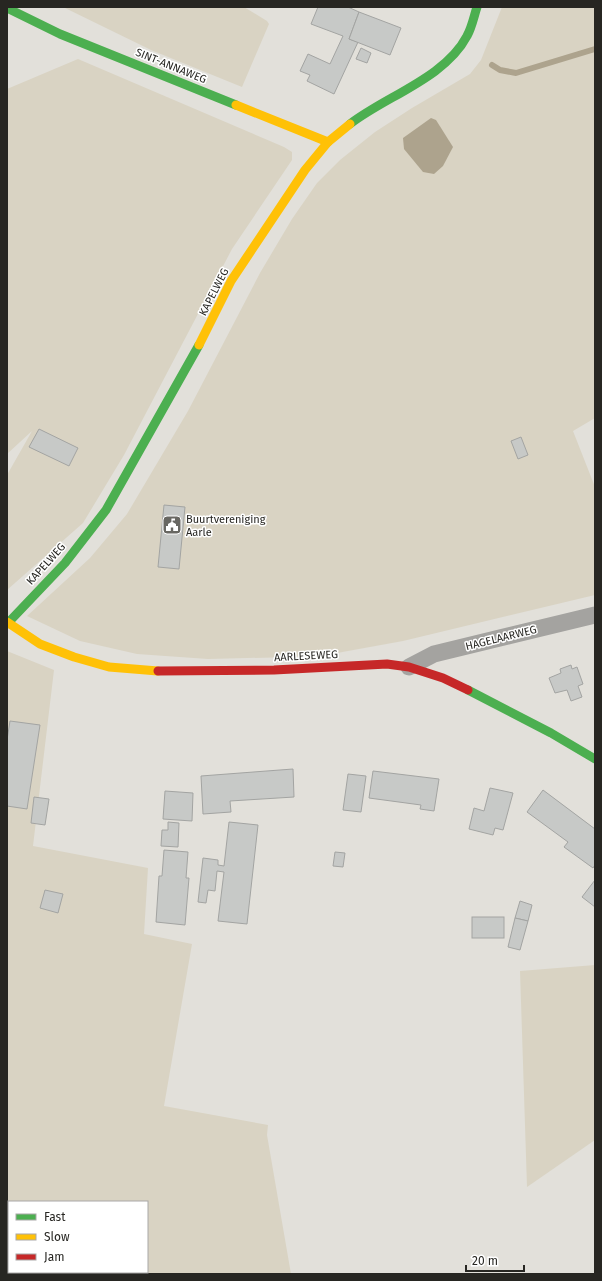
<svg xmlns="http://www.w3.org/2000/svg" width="602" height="1281" viewBox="0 0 602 1281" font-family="'Fira Sans',sans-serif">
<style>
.green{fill:#d9d3c3;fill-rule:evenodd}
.water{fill:#ada38d}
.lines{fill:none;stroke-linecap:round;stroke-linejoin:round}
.stream{stroke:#ada38d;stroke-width:6}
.building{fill:#c7c9c7;stroke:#a3a4a2}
.street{stroke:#a4a3a0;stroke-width:17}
.fast{stroke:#4caf50;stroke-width:9}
.slow{stroke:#ffc107;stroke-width:9}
.jam{stroke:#c62828;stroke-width:9}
.labels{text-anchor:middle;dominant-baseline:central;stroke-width:3;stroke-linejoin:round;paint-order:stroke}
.street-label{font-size:11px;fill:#272622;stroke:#fff}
.poi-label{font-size:11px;fill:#272622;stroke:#fff;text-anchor:start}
</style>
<rect width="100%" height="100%" fill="#e2e0da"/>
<g class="green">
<polygon points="63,7 244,7 267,21 269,24 242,87 151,50"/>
<polygon points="502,7 595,7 595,418 573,431 595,487 595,595 403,641 337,653 293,657 208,659 137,654 80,641 27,616 90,558 127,514 188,411 260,273 292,219 317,183 340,160 375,132 412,108 470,74 481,60"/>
<polygon points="78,59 284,147 292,152 292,160 232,249 124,455 83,523 7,590 7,475 32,431 7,454 7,89"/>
<path d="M7 651 54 670 33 846 148 868 144 934 192 944 164 1106 268 1125 267 1135 291 1274H7ZM9 1202H147V1272H9Z"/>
<polygon points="595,965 595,1140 527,1187 520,971"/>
</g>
<polygon class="water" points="431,118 436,120 453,147 443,166 434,174 423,172 404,149 403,138"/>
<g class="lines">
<polyline class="stream" points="492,65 500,70 516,73 595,49"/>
</g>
<g class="building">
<polygon points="318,7 348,7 359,12 349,39 358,42 334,94 307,81 310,75 300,71 308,54 330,64 343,36 311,24"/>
<polygon points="359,12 401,28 390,55 349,39"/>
<polygon points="361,48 371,53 367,63 356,59"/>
<polygon points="39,429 78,448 69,466 29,447"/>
<polygon points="521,437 528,455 518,459 511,441"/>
<polygon points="164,505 185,507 179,569 158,567"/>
<polygon points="571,665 572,669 577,667 583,684 578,686 582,697 571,701 567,690 555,693 549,678 561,673 560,669"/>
<polygon points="10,721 40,725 27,809 7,806 7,740"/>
<polygon points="293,769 294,797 230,801 231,812 203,814 201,776"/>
<polygon points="373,771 439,779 434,811 420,809 421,805 369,798"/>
<polygon points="348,774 366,776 361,812 343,810"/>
<polygon points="490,788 513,793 503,830 495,828 493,835 469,829 474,808 484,811"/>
<polygon points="543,790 595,829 595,865 593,868 564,847 568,842 527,812"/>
<polygon points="165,791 193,793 192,821 163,819"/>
<polygon points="34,797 49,799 45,825 31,823"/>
<polygon points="168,822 179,823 178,847 161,846 162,830 168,830"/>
<polygon points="229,822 258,825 247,924 218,921 224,872 217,871 215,891 208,890 206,903 198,902 203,858 218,860 218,865 224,866"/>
<polygon points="164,850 188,852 186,878 189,878 185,925 156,922 159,876 162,876"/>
<polygon points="335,852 345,853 343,867 333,866"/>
<polygon points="595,880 595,907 582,897"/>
<polygon points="45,890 63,894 58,913 40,908"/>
<polygon points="520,901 532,905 528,921 515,918"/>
<rect x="472" y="917" width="32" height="21"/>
<polygon points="515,918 528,921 520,950 508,947"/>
</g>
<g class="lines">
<polyline class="street" points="409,667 434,654 595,615"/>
<g class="fast">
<polyline points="7,8 60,34 236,105"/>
<path d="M350 124C386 96 445 78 467 36 472 27 474 16 477 7"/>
<polyline points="7,624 65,563 106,510 199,345"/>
<polyline points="468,690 551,733 595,759"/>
</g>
<g class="slow">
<polyline points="236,105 328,142"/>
<polyline points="199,345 231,281 305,170 328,142 350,124"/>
<polyline points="7,622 40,644 74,657 109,667 158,671"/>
</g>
<polyline class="jam" points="158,671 274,670 387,664 409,667 443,678 468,690"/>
</g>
<defs>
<g id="civic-square" transform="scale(1)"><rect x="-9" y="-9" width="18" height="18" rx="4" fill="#686762" stroke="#fff"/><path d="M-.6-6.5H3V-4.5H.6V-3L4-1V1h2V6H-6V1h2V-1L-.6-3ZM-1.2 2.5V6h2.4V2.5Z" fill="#fff"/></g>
</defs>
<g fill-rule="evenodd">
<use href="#civic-square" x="172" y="525"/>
</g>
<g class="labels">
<g class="street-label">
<text transform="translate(171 66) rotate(22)">SINT-ANNAWEG</text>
<text transform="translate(214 292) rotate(-63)">KAPELWEG</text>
<text transform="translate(46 564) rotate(-48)">KAPELWEG</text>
<text transform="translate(501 638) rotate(-14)">HAGELAARWEG</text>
<text transform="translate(306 656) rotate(-3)">AARLESEWEG</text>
</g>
<g class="poi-label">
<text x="186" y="519">Buurtvereniging<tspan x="186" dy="13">Aarle</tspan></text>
</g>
</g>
<rect width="602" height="1281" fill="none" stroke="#272622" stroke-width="16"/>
<rect x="8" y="1201" width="140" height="72" fill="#ffffff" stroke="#a9a8a7"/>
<rect x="16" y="1214" width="20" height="6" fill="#4caf50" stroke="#a9a8a7"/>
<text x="44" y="1221" font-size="12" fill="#272622">Fast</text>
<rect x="16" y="1234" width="20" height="6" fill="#ffc107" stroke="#a9a8a7"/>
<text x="44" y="1241" font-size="12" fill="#272622">Slow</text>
<rect x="16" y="1254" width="20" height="6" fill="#c62828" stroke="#a9a8a7"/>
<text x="44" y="1261" font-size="12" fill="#272622">Jam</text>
<path d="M466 1265v6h58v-6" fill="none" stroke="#272622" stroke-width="2"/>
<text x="472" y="1265" font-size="12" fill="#272622" stroke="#ffffff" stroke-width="3" paint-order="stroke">20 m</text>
</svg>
